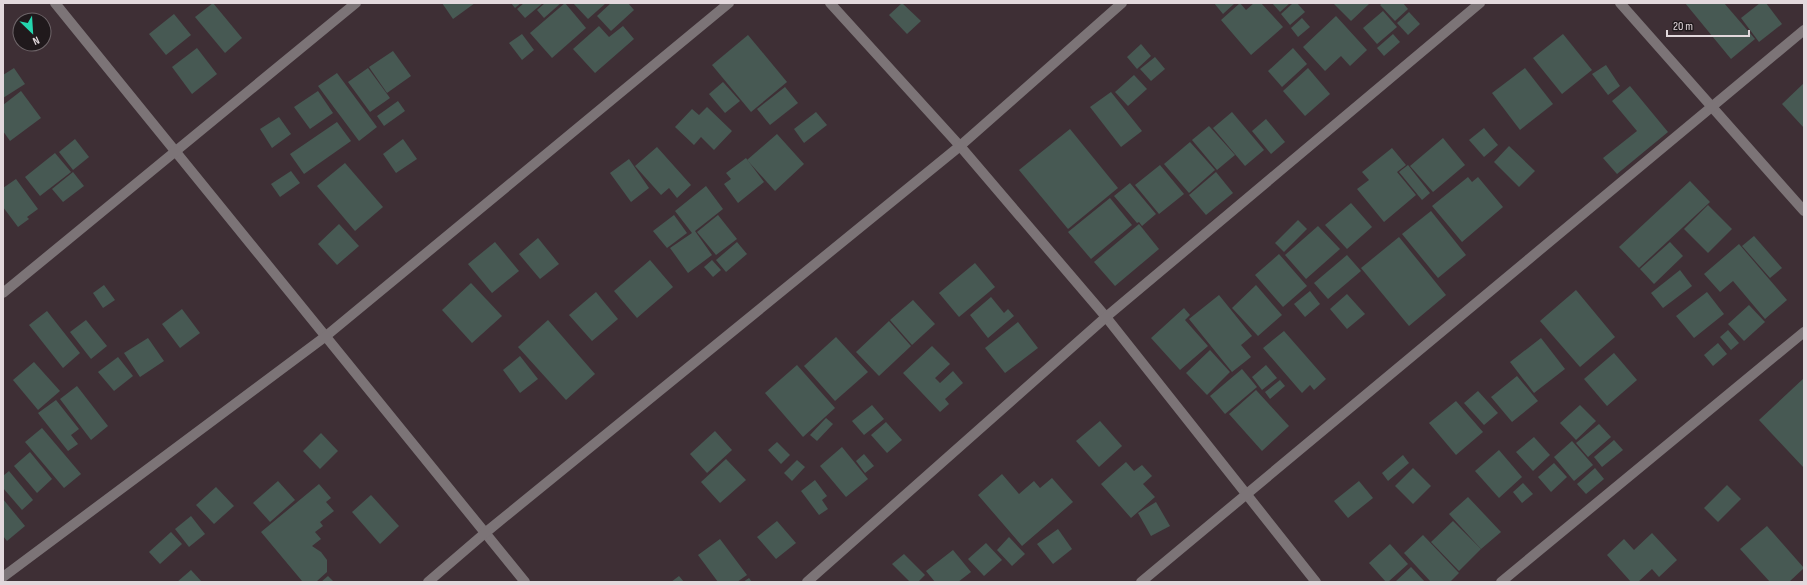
<svg xmlns="http://www.w3.org/2000/svg" width="1807" height="585" viewBox="0 0 1807 585" font-family="'Sofia Sans Condensed',sans-serif">
<style>
.building{fill:#475953}
.lines{fill:none;stroke-linecap:round;stroke-linejoin:round}
.minor{stroke:#7c7477;stroke-width:10}
</style>
<rect width="100%" height="100%" fill="#3e2f35"/>
<g class="building">
<polygon points="213,3 242,38 225,53 195,17"/>
<polygon points="442,3 475,3 453,19"/>
<polygon points="511,3 521,3 515,8"/>
<polygon points="524,3 543,3 525,18 517,9"/>
<polygon points="545,3 561,3 544,18 537,10"/>
<polygon points="565,3 586,28 552,58 530,33"/>
<polygon points="573,3 606,3 588,19"/>
<polygon points="611,3 628,3 634,10 611,31 597,16"/>
<polygon points="902,3 921,21 907,34 889,15"/>
<polygon points="1214,3 1235,3 1223,14"/>
<polygon points="1240,3 1246,10 1254,3 1261,3 1283,27 1251,55 1221,20"/>
<polygon points="1272,3 1290,3 1280,12"/>
<polygon points="1293,3 1297,3 1305,12 1290,25 1281,14"/>
<polygon points="1333,3 1368,3 1369,4 1351,21"/>
<polygon points="1382,3 1403,3 1408,9 1395,21 1380,5"/>
<polygon points="1685,3 1724,3 1755,39 1731,59"/>
<polygon points="1760,3 1766,3 1782,24 1759,42 1741,18"/>
<polygon points="1383,11 1397,27 1377,44 1363,28"/>
<polygon points="1409,12 1420,24 1408,35 1397,23"/>
<polygon points="174,14 191,35 166,55 149,34"/>
<polygon points="1336,16 1367,50 1350,66 1341,56 1325,71 1303,47"/>
<polygon points="1302,18 1310,27 1298,37 1291,28"/>
<polygon points="599,26 609,37 623,26 634,39 595,73 573,49"/>
<polygon points="522,34 534,50 522,60 509,43"/>
<polygon points="1393,34 1400,42 1384,56 1377,48"/>
<polygon points="1563,34 1592,70 1562,94 1533,58"/>
<polygon points="748,35 787,82 751,112 712,65"/>
<polygon points="1141,44 1151,56 1137,69 1127,57"/>
<polygon points="197,48 217,74 192,94 172,67"/>
<polygon points="1293,48 1307,64 1282,87 1268,71"/>
<polygon points="393,51 411,76 387,93 369,67"/>
<polygon points="1155,57 1165,69 1151,81 1140,69"/>
<polygon points="1606,65 1620,86 1608,95 1592,74"/>
<polygon points="14,68 25,84 3,98 3,75"/>
<polygon points="368,68 390,98 370,112 348,82"/>
<polygon points="1308,68 1330,94 1305,116 1283,91"/>
<polygon points="1525,68 1553,104 1520,130 1492,93"/>
<polygon points="337,73 377,127 359,141 318,86"/>
<polygon points="1134,75 1147,89 1128,106 1115,92"/>
<polygon points="723,82 740,101 725,113 709,94"/>
<polygon points="1804,83 1804,128 1782,104"/>
<polygon points="1630,86 1668,132 1617,174 1603,158 1637,131 1612,101"/>
<polygon points="785,87 798,103 770,125 757,109"/>
<polygon points="21,91 41,118 10,141 3,131 3,105"/>
<polygon points="318,91 333,113 310,129 294,107"/>
<polygon points="1111,92 1142,131 1121,147 1090,107"/>
<polygon points="398,101 405,111 384,126 377,116"/>
<polygon points="707,107 732,131 714,150 701,137 694,145 675,127 692,109 699,115"/>
<polygon points="816,112 827,125 804,143 794,129"/>
<polygon points="1232,112 1264,150 1245,166 1213,128"/>
<polygon points="279,117 291,134 272,148 260,129"/>
<polygon points="1266,119 1285,142 1271,154 1252,131"/>
<polygon points="337,122 351,141 304,174 290,154"/>
<polygon points="1209,126 1235,155 1217,170 1192,140"/>
<polygon points="1484,128 1498,145 1484,157 1469,140"/>
<polygon points="1070,129 1118,188 1068,229 1019,170"/>
<polygon points="777,134 804,164 775,191 747,160"/>
<polygon points="1443,138 1465,165 1433,192 1410,166"/>
<polygon points="75,139 89,157 73,170 59,152"/>
<polygon points="403,139 417,159 396,173 383,154"/>
<polygon points="1190,142 1215,170 1189,193 1164,164"/>
<polygon points="1509,146 1535,171 1519,187 1494,162"/>
<polygon points="657,147 691,185 677,198 669,188 661,195 635,166"/>
<polygon points="1392,148 1406,165 1397,172 1416,195 1384,222 1357,189 1369,180 1362,172"/>
<polygon points="55,153 71,172 40,196 25,177"/>
<polygon points="746,158 764,182 738,203 724,184 731,179 726,173"/>
<polygon points="629,159 649,188 631,202 610,173"/>
<polygon points="345,163 383,207 355,231 317,186"/>
<polygon points="1160,165 1184,194 1159,214 1135,185"/>
<polygon points="1408,165 1430,193 1422,200 1399,172"/>
<polygon points="291,171 300,183 280,197 271,184"/>
<polygon points="73,172 84,186 63,202 52,189"/>
<polygon points="1216,172 1233,193 1206,215 1189,195"/>
<polygon points="1468,177 1472,182 1478,177 1503,207 1462,242 1432,206"/>
<polygon points="16,179 38,209 27,217 29,219 18,227 3,207 3,188"/>
<polygon points="1690,181 1710,202 1639,268 1619,247"/>
<polygon points="1130,183 1156,214 1142,226 1139,222 1137,223 1114,196"/>
<polygon points="706,186 723,209 695,231 712,255 688,273 670,248 692,233 675,211"/>
<polygon points="1110,198 1132,225 1091,259 1068,232"/>
<polygon points="1351,203 1372,227 1347,249 1325,225"/>
<polygon points="1708,205 1732,229 1708,253 1684,229"/>
<polygon points="1431,211 1466,255 1438,278 1402,234"/>
<polygon points="674,215 687,233 667,248 653,231"/>
<polygon points="718,215 737,239 716,255 697,232"/>
<polygon points="1298,220 1307,229 1284,252 1275,243"/>
<polygon points="339,224 359,246 337,265 318,244"/>
<polygon points="1139,224 1159,249 1115,286 1094,262"/>
<polygon points="1318,226 1340,249 1306,279 1285,255"/>
<polygon points="1754,236 1782,268 1770,278 1742,246"/>
<polygon points="1399,237 1446,295 1409,326 1361,268"/>
<polygon points="538,238 559,264 540,279 519,254"/>
<polygon points="495,242 519,271 492,293 468,264"/>
<polygon points="737,242 747,254 726,272 716,260"/>
<polygon points="1670,242 1683,256 1654,284 1640,269"/>
<polygon points="1739,244 1787,300 1765,319 1733,281 1720,292 1704,274"/>
<polygon points="1279,254 1307,286 1283,307 1255,275"/>
<polygon points="1347,255 1361,271 1328,299 1314,283"/>
<polygon points="650,260 673,287 637,318 614,291"/>
<polygon points="712,260 721,270 713,277 704,267"/>
<polygon points="975,263 995,287 959,317 939,293"/>
<polygon points="1680,270 1692,286 1663,308 1651,293"/>
<polygon points="471,283 502,316 472,343 442,310"/>
<polygon points="104,285 115,300 103,308 93,293"/>
<polygon points="1256,285 1282,315 1258,336 1232,308"/>
<polygon points="1576,290 1615,337 1580,367 1540,321"/>
<polygon points="1310,291 1320,304 1305,317 1294,304"/>
<polygon points="596,292 618,319 592,341 569,315"/>
<polygon points="1707,292 1724,314 1694,338 1676,316"/>
<polygon points="1347,294 1365,314 1347,329 1330,309"/>
<polygon points="1219,295 1252,336 1241,345 1251,357 1232,372 1189,319"/>
<polygon points="991,297 1004,313 1008,309 1014,316 988,338 970,315"/>
<polygon points="913,300 935,324 912,345 890,320"/>
<polygon points="1749,305 1765,322 1744,341 1728,324"/>
<polygon points="1184,308 1190,315 1185,320 1208,346 1180,370 1151,338"/>
<polygon points="182,309 200,333 180,348 162,324"/>
<polygon points="47,311 80,353 63,368 29,325"/>
<polygon points="86,320 107,346 91,359 70,332"/>
<polygon points="548,320 595,374 566,400 518,347"/>
<polygon points="889,321 911,346 879,376 856,352"/>
<polygon points="1018,322 1038,348 1005,373 985,348"/>
<polygon points="1728,330 1739,343 1731,350 1720,337"/>
<polygon points="1284,331 1326,379 1314,390 1310,385 1302,393 1263,348"/>
<polygon points="836,337 868,372 835,401 804,366"/>
<polygon points="148,338 164,361 140,377 124,353"/>
<polygon points="1541,338 1565,369 1534,393 1510,362"/>
<polygon points="1718,343 1727,354 1713,366 1704,355"/>
<polygon points="932,346 950,364 935,378 940,383 953,371 963,383 945,399 949,404 940,412 903,373"/>
<polygon points="1210,350 1230,372 1207,395 1186,373"/>
<polygon points="1614,353 1637,380 1607,406 1584,379"/>
<polygon points="520,356 538,379 520,393 503,370"/>
<polygon points="118,357 133,376 114,391 98,372"/>
<polygon points="34,362 60,391 38,410 13,380"/>
<polygon points="797,365 835,408 803,437 765,393"/>
<polygon points="1266,365 1277,378 1262,390 1252,377"/>
<polygon points="1242,369 1257,387 1225,414 1210,396"/>
<polygon points="1517,376 1538,401 1512,422 1491,397"/>
<polygon points="1804,378 1804,468 1759,420"/>
<polygon points="1280,380 1285,386 1270,399 1265,392"/>
<polygon points="77,386 108,426 91,440 60,399"/>
<polygon points="1256,390 1289,426 1262,451 1229,414"/>
<polygon points="1478,391 1498,413 1484,425 1464,403"/>
<polygon points="56,400 79,429 71,435 78,444 68,451 38,413"/>
<polygon points="1456,401 1483,432 1456,455 1429,423"/>
<polygon points="872,405 884,419 864,435 852,421"/>
<polygon points="1580,405 1596,421 1576,440 1560,423"/>
<polygon points="826,418 833,424 817,441 810,435"/>
<polygon points="1100,421 1122,446 1099,467 1076,441"/>
<polygon points="886,422 902,440 887,453 871,435"/>
<polygon points="1599,424 1611,437 1588,457 1576,443"/>
<polygon points="42,428 81,474 64,488 25,442"/>
<polygon points="715,431 732,450 707,473 690,454"/>
<polygon points="321,433 338,451 320,469 303,451"/>
<polygon points="1534,437 1550,455 1533,471 1516,452"/>
<polygon points="1614,440 1623,450 1602,467 1594,457"/>
<polygon points="1572,441 1593,465 1574,481 1554,457"/>
<polygon points="777,442 790,455 781,464 768,450"/>
<polygon points="842,447 868,479 846,497 820,466"/>
<polygon points="1499,450 1522,477 1499,498 1475,471"/>
<polygon points="30,452 52,479 37,493 14,466"/>
<polygon points="864,454 874,466 865,473 856,461"/>
<polygon points="1403,455 1409,463 1388,481 1382,473"/>
<polygon points="726,459 746,480 720,503 701,482"/>
<polygon points="797,460 805,467 792,481 784,473"/>
<polygon points="1126,462 1134,471 1142,465 1152,476 1143,484 1155,497 1131,518 1101,484"/>
<polygon points="1554,463 1567,477 1551,492 1538,477"/>
<polygon points="1413,468 1431,486 1413,504 1395,486"/>
<polygon points="1595,468 1604,479 1586,494 1577,484"/>
<polygon points="9,471 33,500 22,510 3,488 3,476"/>
<polygon points="1002,474 1019,494 1034,481 1040,488 1052,478 1073,502 1022,546 978,495"/>
<polygon points="815,480 827,496 822,500 828,509 819,515 801,491"/>
<polygon points="278,481 295,500 270,522 253,503"/>
<polygon points="1359,481 1373,498 1348,518 1334,501"/>
<polygon points="1523,483 1533,494 1522,503 1513,492"/>
<polygon points="319,484 331,498 326,502 334,511 320,522 323,526 315,532 321,539 312,546 321,552 327,560 327,572 317,581 302,581 261,532"/>
<polygon points="1727,485 1741,499 1718,522 1704,508"/>
<polygon points="216,487 234,506 214,524 196,505"/>
<polygon points="371,495 399,526 380,544 352,512"/>
<polygon points="1468,497 1501,532 1481,549 1449,514"/>
<polygon points="3,499 25,526 7,541 3,536"/>
<polygon points="1156,502 1170,526 1151,536 1138,513"/>
<polygon points="191,516 205,534 189,547 175,529"/>
<polygon points="777,521 796,543 776,559 757,537"/>
<polygon points="1453,521 1481,549 1459,571 1431,542"/>
<polygon points="1767,526 1804,568 1789,582 1770,582 1740,549"/>
<polygon points="1058,529 1072,549 1053,564 1037,544"/>
<polygon points="171,532 182,544 160,564 149,552"/>
<polygon points="1652,533 1677,560 1659,577 1652,569 1638,582 1631,582 1607,555 1624,539 1634,550"/>
<polygon points="1423,535 1459,573 1450,582 1431,582 1404,553"/>
<polygon points="1009,537 1025,554 1012,566 997,550"/>
<polygon points="720,539 747,575 737,582 718,582 698,555"/>
<polygon points="986,543 1002,560 984,576 968,559"/>
<polygon points="1390,544 1408,564 1388,582 1386,582 1369,563"/>
<polygon points="953,550 971,572 958,582 935,582 926,571"/>
<polygon points="904,554 925,575 918,582 910,582 892,564"/>
<polygon points="1411,567 1425,582 1395,582"/>
<polygon points="191,570 202,582 177,582"/>
<polygon points="328,576 334,582 321,582"/>
<polygon points="679,576 684,582 671,582"/>
<polygon points="749,578 752,582 743,582"/>
</g>
<g class="lines">
<g class="minor">
<polyline points="55,3 525,582"/>
<polyline points="830,3 960,146 1106,317 1316,582"/>
<polyline points="1620,3 1804,211"/>
<polyline points="3,293 356,3"/>
<polyline points="3,577 326,336 729,3"/>
<polyline points="428,582 485,533 960,146 1122,3"/>
<polyline points="807,582 1106,317 1480,3"/>
<polyline points="1141,582 1804,30"/>
<polyline points="1501,582 1804,332"/>
</g>
</g>
<rect width="1807" height="585" fill="none" stroke="#e2d8dc" stroke-width="8"/>
<g transform="translate(32 32) rotate(155)"><circle r="19" fill="#20191c" stroke="#6e6569"/>
<path d="M0-3L7 15L0 10L-7 15Z" fill="#24d5ae"/>
<text y="-6" font-size="11" font-weight="bold" text-anchor="middle" fill="#e2d8dc">N</text>
</g>
<path d="M1667 30v6h82v-6" fill="none" stroke="#e2d8dc" stroke-width="2"/>
<text x="1673" y="30" font-size="12" fill="#e2d8dc" stroke="#20191c" stroke-width="3" paint-order="stroke">20 m</text>
</svg>
